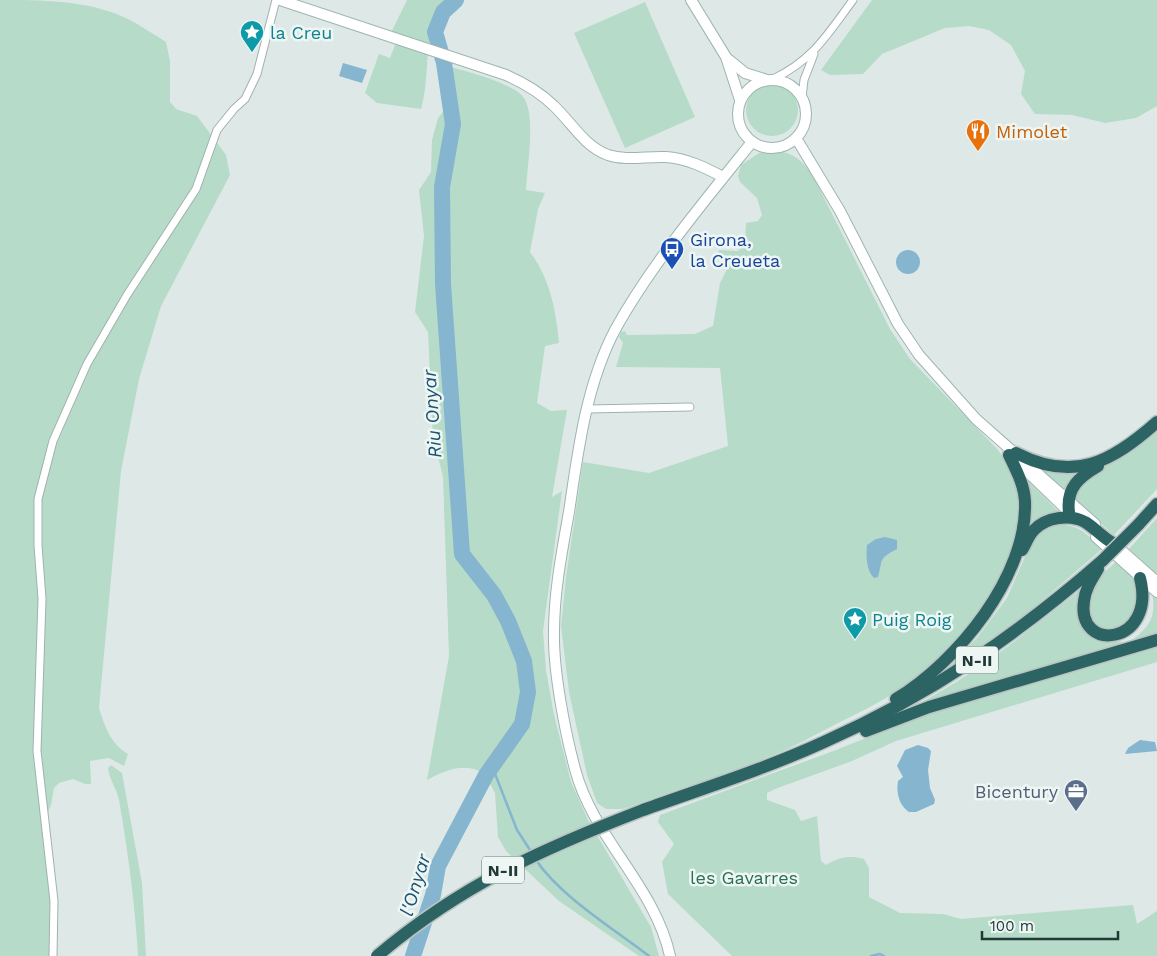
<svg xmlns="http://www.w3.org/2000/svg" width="1157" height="956" viewBox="0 0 1157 956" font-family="'Work Sans',sans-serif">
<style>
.green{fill:#b6dbc8}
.water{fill:#85b5cf}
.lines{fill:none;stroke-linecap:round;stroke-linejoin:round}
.stream{stroke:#85b5cf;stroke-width:2.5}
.river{stroke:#85b5cf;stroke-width:16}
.street-casing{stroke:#a1b1af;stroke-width:9}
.secondary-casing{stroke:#9db5b1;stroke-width:12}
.highway-casing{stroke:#bcc4c3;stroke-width:15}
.street{stroke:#fff;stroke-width:7}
.secondary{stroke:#fff;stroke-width:10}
.highway{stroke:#2c6464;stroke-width:12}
.highway-bridge-casing{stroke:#bcc4c3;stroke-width:15;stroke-linecap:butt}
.highway-bridge{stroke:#2c6464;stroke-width:12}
.labels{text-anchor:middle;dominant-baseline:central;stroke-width:5;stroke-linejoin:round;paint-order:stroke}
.shield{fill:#eef6f4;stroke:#5e7270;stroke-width:1}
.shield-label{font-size:16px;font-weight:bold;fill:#203937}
.culture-label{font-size:18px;fill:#0d838f;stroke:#eef6f4;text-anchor:start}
.food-label{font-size:18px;fill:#c56008;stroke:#eef6f4;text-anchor:start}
.transit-label{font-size:18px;fill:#164399;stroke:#eef6f4;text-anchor:start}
.service-label{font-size:18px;fill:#4e5e75;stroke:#eef6f4;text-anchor:end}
.park-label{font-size:18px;fill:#2a6f53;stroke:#eef6f4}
.water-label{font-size:19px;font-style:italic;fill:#1b5373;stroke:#eef6f4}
</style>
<rect width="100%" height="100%" fill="#dee9e7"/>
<g class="green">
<path d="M0 0C42 0 87 0 126 18 140 25 153 34 166 42L170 61V102L176 109 197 116 226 155 230 175 161 306 139 379 121 471 99 708C105 727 110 743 128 754L124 766 109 758 90 761 91 784H85L73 779 59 783 54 788 51 805 45 819 54 901 53 956H0Z"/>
<path d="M407 0H447C420 32 432 72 421 109L377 103 365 93 379 54 390 58 397 40 389 37Z"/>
<polygon points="872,0 1157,0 1157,106 1136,118 1105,123 1072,115 1035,114 1021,94 1025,71 1011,45 989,30 969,26 945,28 882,54 863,74 830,75 821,70"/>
<polygon points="645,2 695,117 625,148 574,33"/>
<path d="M450 67C467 71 515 84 524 98 536 116 527 168 526 190L545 193 538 209 530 252C550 279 556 310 559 343L545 346 537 403 551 411 567 410 552 497 562 491 543 631 546 670 554 715 571 782 588 820 651 927 659 956H639L559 901 506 851 498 837 495 793 484 773C464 762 445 770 427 780L449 656 443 476 433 438 428 332 415 312 424 236 419 190 431 172 432 140 438 118 456 96Z"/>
<circle cx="772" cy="110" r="26"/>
<path d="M772 151C792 151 802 160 813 176L890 329 910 359 998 450C1025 488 1024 519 1007 560 994 590 979 621 956 644 920 680 889 698 844 720 818 733 793 748 766 758 719 777 670 792 623 809H606L597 803 587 775 569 692 561 626 566 577 583 462 649 473 728 446 720 368 616 367 623 343 619 337 621 332 625 331 627 335 695 334 713 326 720 283 727 269V265L718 254 719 250 738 251 745 243 746 223 758 221 762 215 757 198 740 182 738 176 741 165 759 153Z"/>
<path d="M1157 430V489L1114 535 1073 499C1075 478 1114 463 1130 453 1140 446 1148 438 1157 430Z"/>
<polygon points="1044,472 1075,472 1076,474 1065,489"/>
<polygon points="1025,478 1060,513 1035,521 1028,527"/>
<polygon points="1157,518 1157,575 1129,549"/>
<path d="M1052 524C1078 524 1084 531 1102 549L1023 617 944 672 977 638 1007 598 1035 534Z"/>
<path d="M1116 562 1133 576 1143 603 1125 630C1118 630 1108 631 1101 628 1084 620 1086 598 1094 584 1099 576 1109 568 1116 562Z"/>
<path d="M1079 591C1078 599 1076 610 1080 618 1087 631 1110 641 1124 642L918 704C977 673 1027 632 1079 591Z"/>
<path d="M1152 593 1157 597V635L1131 641C1149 627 1157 617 1152 593Z"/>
<path d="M1157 646V662L896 741 852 761 775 789 767 793V800L795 810 801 821 817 816 821 861 826 865C840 857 849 855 864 859L869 868V897L900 913 943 914 961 919 1133 905 1137 924 1157 911V956H732L668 894 662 862 674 844 658 822 660 815 836 750 923 715Z"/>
<path d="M111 765 122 773 142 883 146 956H138C135 904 128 852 119 800 117 789 109 779 108 768Z"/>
</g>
<g class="water">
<polygon points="343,63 367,70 362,83 339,76"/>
<circle cx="908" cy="262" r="12"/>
<path d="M885 537 897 540V549C878 559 883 559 878 577L874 578C866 570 866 555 867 545L876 539Z"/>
<polygon points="1140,740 1155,742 1157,751 1125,754 1128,748"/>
<path d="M918 745 928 748 931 751 928 770 930 788 935 800 934 804 916 812H909C899 805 896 793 898 781L903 777 897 766 905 750Z"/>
</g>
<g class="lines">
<g class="stream">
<polyline points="492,766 517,830 532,853"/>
<path d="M536 860C560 896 614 929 649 956"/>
<polyline points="871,956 880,954 884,956"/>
</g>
<polyline class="river" points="413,956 433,895 438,866 486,775 522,724 528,692 524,661 508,621 494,595 462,554 443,284 442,187 453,124 444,63 435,32 443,12 456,0"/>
<g class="street-casing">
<g id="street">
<path d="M773 79C813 60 827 35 853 0"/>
<polyline points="802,97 804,80 814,54"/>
<polyline points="588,409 690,407"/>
<polyline points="53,956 54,901 37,751 42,599 38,545 38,499 53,441 87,364 127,295 196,189 217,130 234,109 245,99 257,74 276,0"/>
</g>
</g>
<g class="secondary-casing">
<g id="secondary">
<path d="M280 0 506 75C524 83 540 92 554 106 572 123 584 146 608 155 626 161 647 156 666 157 686 158 706 168 723 177"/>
<polyline points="691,0 726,57 740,100"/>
<polyline points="729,60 745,73 767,80"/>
<circle cx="772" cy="114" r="34"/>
<polyline points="796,138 840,211 898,324 919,355 976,419 1095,524"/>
<polyline points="1013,458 1071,514"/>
<polyline points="1096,537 1157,592"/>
<polyline points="1112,542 1157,582"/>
<path d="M670 956C655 886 593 838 575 769 565 732 553 670 554 632 554 592 562 551 569 512 578 451 586 385 615 330 650 266 706 199 752 142"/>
</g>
</g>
<g class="highway-casing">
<g id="highway">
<path d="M1016 453C1074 483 1112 462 1157 422"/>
<path d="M1069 512C1066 488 1079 477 1098 466"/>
<polyline points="1138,525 1157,504"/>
<path d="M1022 550C1026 544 1028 536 1034 530 1046 517 1070 514 1085 522 1095 528 1103 538 1113 543"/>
<path d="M1098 569C1092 579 1085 589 1084 601 1076 654 1157 645 1140 578"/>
<path d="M896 699C957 662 1028 576 1025 501 1024 484 1016 470 1009 455"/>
<polyline points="866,731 929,707 1157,640"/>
<path d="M643 810C704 788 765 769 824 742 930 695 1016 636 1103 560"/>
</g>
</g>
<use href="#street" class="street"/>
<use href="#secondary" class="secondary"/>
<use href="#highway" class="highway"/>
<g class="highway-bridge-casing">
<g id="highway-bridge">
<polyline points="1103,560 1138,525"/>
<path d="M377 956C461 885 542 849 643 810"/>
</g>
</g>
<use href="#highway-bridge" class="highway-bridge"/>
</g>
<defs>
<g id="sight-pin" transform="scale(1.25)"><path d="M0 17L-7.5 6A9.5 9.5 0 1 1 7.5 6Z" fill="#0f9aa8" stroke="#eef6f4"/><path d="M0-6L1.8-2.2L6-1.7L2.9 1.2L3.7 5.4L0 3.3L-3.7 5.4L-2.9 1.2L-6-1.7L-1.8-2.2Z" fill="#fff"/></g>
<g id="restaurant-pin" transform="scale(1.25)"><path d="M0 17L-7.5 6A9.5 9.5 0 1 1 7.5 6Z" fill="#e8710a" stroke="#eef6f4"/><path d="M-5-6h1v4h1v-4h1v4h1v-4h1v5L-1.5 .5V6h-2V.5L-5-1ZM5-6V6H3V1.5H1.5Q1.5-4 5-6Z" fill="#fff"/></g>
<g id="bus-pin" transform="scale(1.25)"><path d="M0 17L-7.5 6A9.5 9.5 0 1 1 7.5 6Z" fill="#1a4fb4" stroke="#eef6f4"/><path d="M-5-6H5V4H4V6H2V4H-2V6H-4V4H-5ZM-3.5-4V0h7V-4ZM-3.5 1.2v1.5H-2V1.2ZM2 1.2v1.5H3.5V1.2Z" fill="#fff"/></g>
<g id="office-pin" transform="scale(1.25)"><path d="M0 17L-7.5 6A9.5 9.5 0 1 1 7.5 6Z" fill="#5c6f8a" stroke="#eef6f4"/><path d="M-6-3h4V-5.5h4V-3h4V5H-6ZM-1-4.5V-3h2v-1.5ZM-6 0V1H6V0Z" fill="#fff"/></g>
</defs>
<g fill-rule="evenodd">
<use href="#sight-pin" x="252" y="32"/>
<use href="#restaurant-pin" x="978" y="131"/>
<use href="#bus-pin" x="672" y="249"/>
<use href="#sight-pin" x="855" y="619"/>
<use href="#office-pin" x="1076" y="791"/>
</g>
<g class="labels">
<g class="shield">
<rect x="956" y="646.5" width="42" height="27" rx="4"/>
<rect x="482" y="856.5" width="42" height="27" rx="4"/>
</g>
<g class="shield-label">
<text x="977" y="660">N-II</text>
<text x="503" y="870">N-II</text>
</g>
<g class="culture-label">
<text x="270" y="32">la Creu</text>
<text x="872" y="619">Puig Roig</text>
</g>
<g class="food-label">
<text x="996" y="131">Mimolet</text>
</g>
<g class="transit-label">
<text x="690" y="239">Girona,<tspan x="690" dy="21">la Creueta</tspan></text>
</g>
<g class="service-label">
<text x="1058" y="791">Bicentury</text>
</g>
<g class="park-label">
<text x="744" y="877">les Gavarres</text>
</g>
<g class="water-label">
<text transform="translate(432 414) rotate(-94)">Riu Onyar</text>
<text transform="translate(415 885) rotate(-73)">l'Onyar</text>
</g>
</g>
<path d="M982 931v8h136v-8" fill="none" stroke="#203937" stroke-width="2.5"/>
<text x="990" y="931" font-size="15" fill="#203937" stroke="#eef6f4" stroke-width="4" paint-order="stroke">100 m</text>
</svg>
